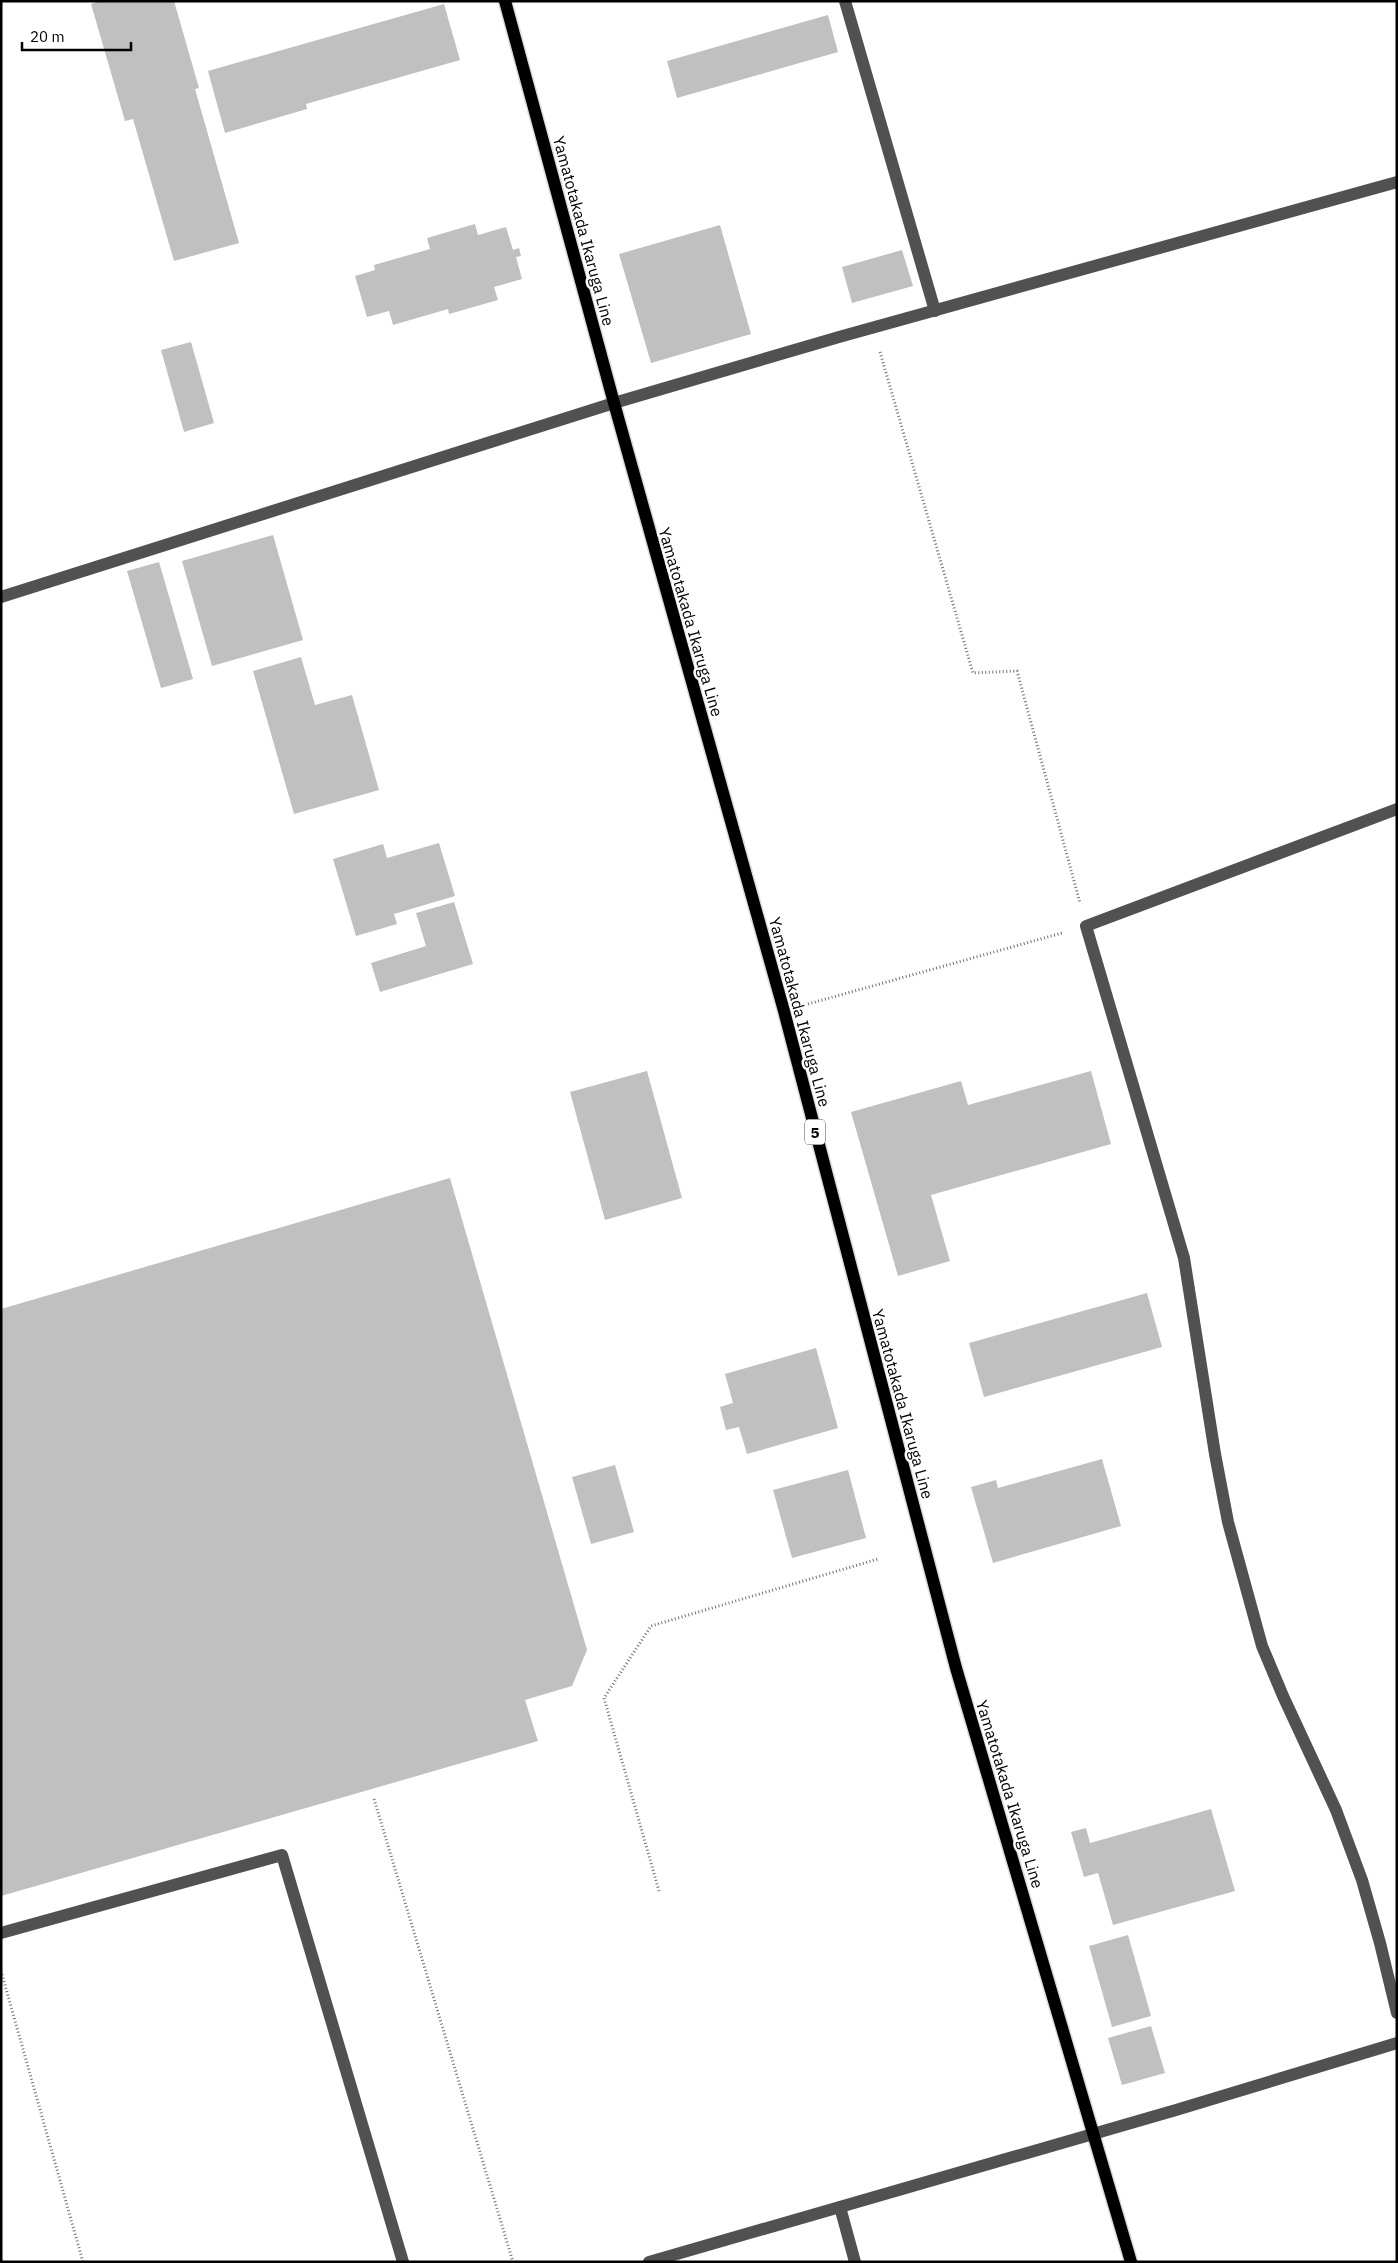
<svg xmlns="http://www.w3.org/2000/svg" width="1398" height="2263" viewBox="0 0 1398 2263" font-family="'IBM Plex Sans',sans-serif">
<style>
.building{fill:#c0c0c0}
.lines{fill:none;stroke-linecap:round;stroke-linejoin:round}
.major-casing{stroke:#dbdbdb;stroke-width:15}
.path{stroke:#737373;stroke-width:3;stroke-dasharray:1 2.5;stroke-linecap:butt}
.minor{stroke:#515151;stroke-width:12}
.major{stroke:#000;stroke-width:12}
.labels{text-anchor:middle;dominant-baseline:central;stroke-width:5;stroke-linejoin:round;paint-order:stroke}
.shield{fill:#fff;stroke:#4c4c4c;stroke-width:1}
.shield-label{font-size:15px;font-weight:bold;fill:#000}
.street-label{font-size:16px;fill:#000;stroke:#fff}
</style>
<rect width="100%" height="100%" fill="#fff"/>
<g class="building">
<polygon points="100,1 174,1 199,88 195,89 239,243 174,261 133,119 125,121 91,4"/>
<polygon points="444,4 460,60 306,104 307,109 225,133 208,71"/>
<polygon points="828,15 838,52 677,98 667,61"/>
<polygon points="475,224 478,235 506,227 513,250 519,248 521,256 516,257 522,279 494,287 498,300 449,314 448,309 393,325 389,311 367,317 355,276 375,270 374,265 430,249 427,238"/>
<polygon points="720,225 751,334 651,363 619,254"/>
<polygon points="902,250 913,286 852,303 842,267"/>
<polygon points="191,342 214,423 184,432 161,350"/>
<polygon points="273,535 303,640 212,666 182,561"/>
<polygon points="159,562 193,679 161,688 127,571"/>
<polygon points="301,657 315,705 352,695 379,790 294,814 253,671"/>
<polygon points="439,843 455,896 394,914 397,924 356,936 333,859 383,844 387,858"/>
<polygon points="454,902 473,964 380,992 371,963 426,946 416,913"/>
<polygon points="647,1071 682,1198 605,1220 570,1092"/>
<polygon points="1091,1071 1111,1144 931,1195 950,1261 898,1276 851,1112 961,1081 968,1105"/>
<polygon points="450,1178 587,1650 572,1686 525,1700 538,1741 1,1896 1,1309"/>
<polygon points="1147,1293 1162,1347 984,1397 969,1343"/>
<polygon points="816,1348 838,1428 747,1454 739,1427 726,1430 720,1407 733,1403 725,1374"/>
<polygon points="1102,1459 1121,1526 993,1563 971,1487 996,1480 998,1488"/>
<polygon points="615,1465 634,1532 591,1544 572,1477"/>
<polygon points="848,1470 866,1538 792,1558 773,1490"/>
<polygon points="1211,1809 1235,1891 1113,1925 1098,1873 1084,1877 1071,1832 1086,1828 1090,1843"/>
<polygon points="1128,1935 1151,2016 1112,2027 1089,1946"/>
<polygon points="1151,2026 1165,2073 1122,2085 1108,2038"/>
</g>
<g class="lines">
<g class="major-casing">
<polyline id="major" points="505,1 614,403 784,1011 956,1668 1131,2262"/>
</g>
<g class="path">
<polyline points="880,352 973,673 1017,671 1080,903"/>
<polyline points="808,1004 1062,933"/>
<polyline points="374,1799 513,2262"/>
<polyline points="659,1891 604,1698 651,1626 878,1559"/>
<polyline points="1,1971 83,2262"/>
</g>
<g class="minor">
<polyline points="845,1 935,311"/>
<polyline points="1,597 614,403 839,337 1397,182"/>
<polyline points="1397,809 1086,926 1184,1258 1215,1454 1228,1522 1262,1646 1283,1696 1336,1810 1362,1880 1380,1943 1397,2013"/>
<polyline points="1,1933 282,1855 403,2262"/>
<polyline points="840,2207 855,2262"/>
<polyline points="649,2262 1176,2110 1397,2043"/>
</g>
<use href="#major" class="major"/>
</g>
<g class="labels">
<rect class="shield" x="805" y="1119.5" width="20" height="25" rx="4"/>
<g class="shield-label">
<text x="815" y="1132">5</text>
</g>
<g class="street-label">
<text transform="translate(584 231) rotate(75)">Yamatotakada Ikaruga Line</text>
<text transform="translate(691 622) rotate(74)">Yamatotakada Ikaruga Line</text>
<text transform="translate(800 1012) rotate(75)">Yamatotakada Ikaruga Line</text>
<text transform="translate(903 1404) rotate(75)">Yamatotakada Ikaruga Line</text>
<text transform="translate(1010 1794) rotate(73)">Yamatotakada Ikaruga Line</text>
</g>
</g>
<rect width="1398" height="2263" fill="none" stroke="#000000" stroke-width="5"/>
<path d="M22 42v8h109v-8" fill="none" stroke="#000000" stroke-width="2.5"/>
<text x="30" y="42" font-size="15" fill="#000000" stroke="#ffffff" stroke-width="4" paint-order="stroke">20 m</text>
</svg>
